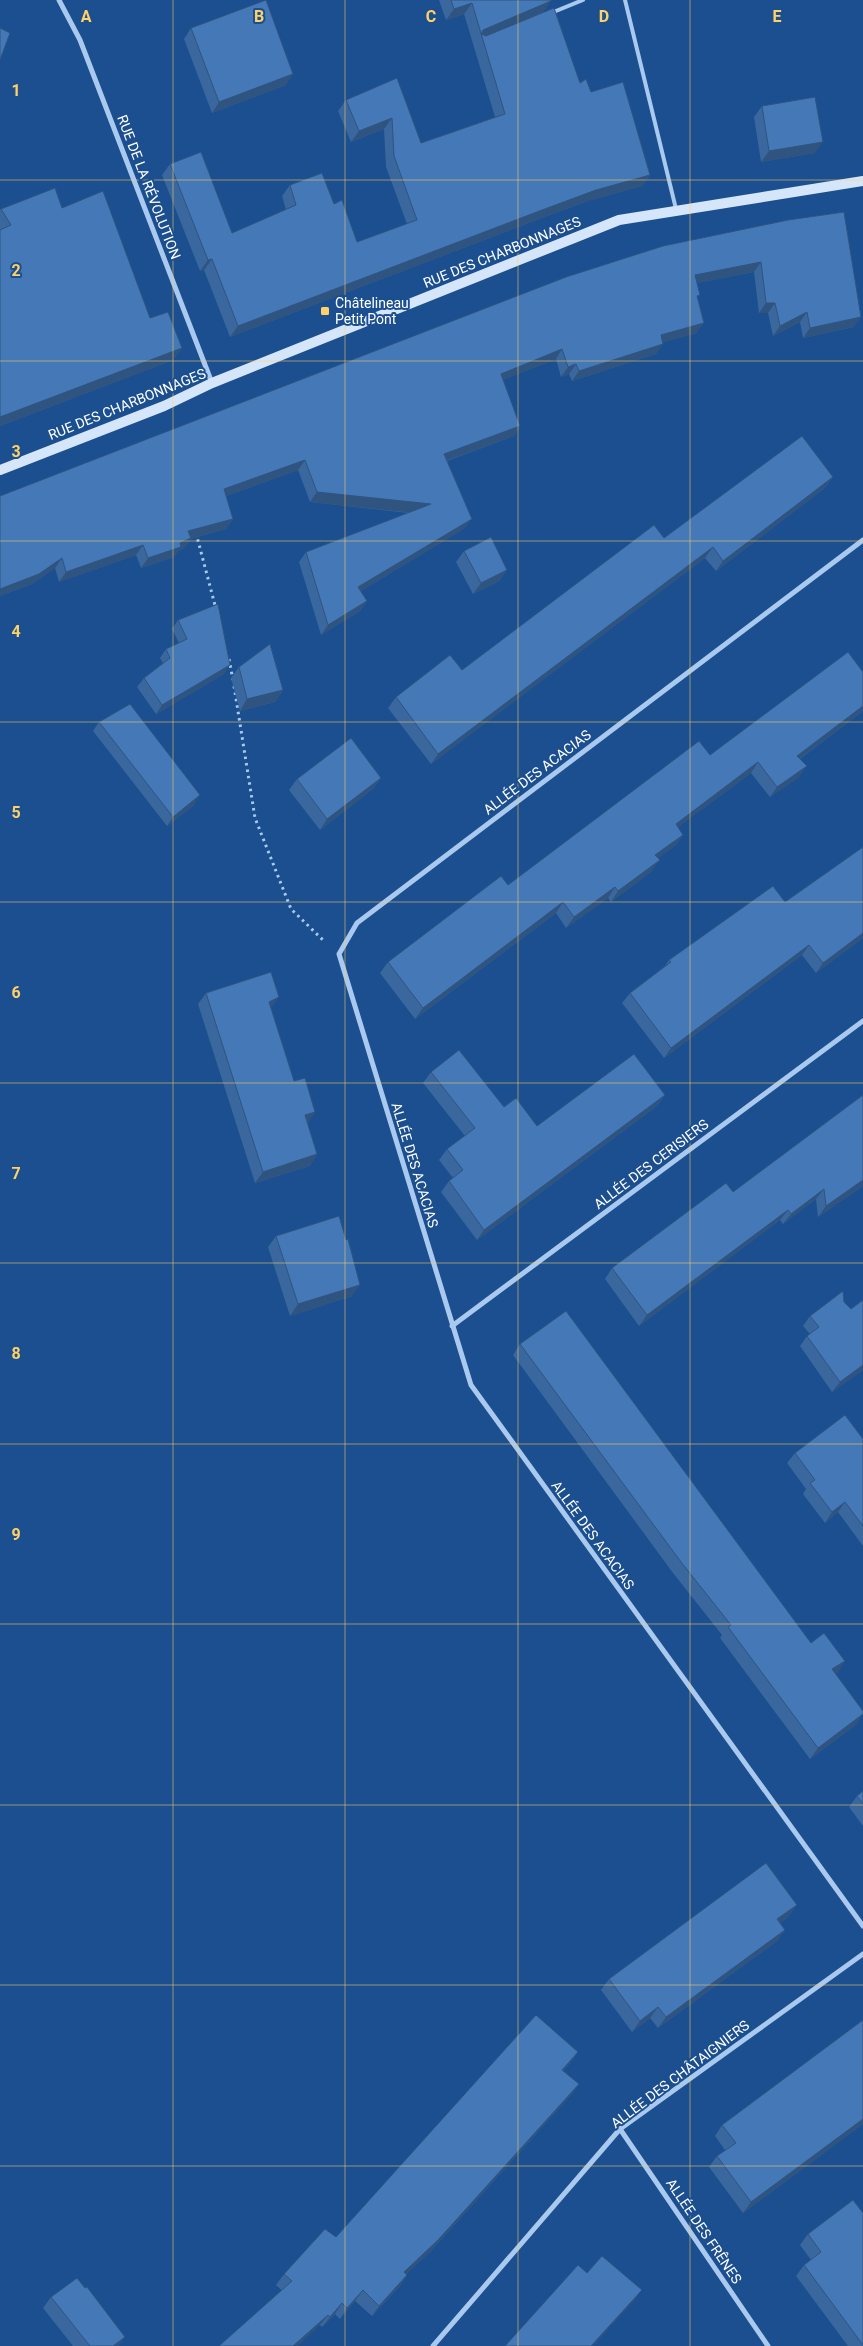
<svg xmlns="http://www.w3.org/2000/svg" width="863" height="2346" viewBox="0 0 863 2346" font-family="Roboto,sans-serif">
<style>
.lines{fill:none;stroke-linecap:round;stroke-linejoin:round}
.path{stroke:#a9c9ee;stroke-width:3;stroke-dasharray:2.5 4;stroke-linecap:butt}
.lane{stroke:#a9c9ee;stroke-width:4}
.street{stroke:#a9c9ee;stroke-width:5}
.secondary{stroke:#d6e6fa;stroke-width:10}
.wall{fill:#3a679d}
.shaded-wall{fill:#305480}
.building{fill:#4478b7;stroke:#305480}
.grid{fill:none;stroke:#ffd166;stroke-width:1;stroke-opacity:0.55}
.poi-dot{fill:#ffd166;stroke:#1b4f8f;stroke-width:2}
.labels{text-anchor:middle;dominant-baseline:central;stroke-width:4;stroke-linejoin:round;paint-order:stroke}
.street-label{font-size:14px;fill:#fff;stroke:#1b4f8f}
.poi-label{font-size:14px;fill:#fff;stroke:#1b4f8f;text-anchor:start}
.grid-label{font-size:16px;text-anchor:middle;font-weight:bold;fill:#ffd166;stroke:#1b4f8f;stroke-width:4;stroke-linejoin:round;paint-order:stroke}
</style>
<rect width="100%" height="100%" fill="#1b4f8f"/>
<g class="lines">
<g class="path">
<polyline points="196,533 216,609"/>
<polyline points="229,659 233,680"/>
<polyline points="234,686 255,818 291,909 323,940"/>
</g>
<g class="lane">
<polyline points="625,0 676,209"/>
<polyline points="551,13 583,0"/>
</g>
<g class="street">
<polyline points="59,0 80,40 212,383"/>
<polyline points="863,540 357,923 339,954 471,1385 863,1926"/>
<polyline points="452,1326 863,1021"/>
<polyline points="620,2129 768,2346"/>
<polyline points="433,2346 620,2129 863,1954"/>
</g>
<polyline class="secondary" points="0,470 164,406 212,383 619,220 863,181"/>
</g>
<g class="wall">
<polygon points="439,0 551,0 543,12 580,83 591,92 650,175 642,186 588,201 534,221 230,337 204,270 200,271 162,175 170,164 232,233 286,210 282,196 290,185 334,204 357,242 407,224 386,167 384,129 351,142 338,111 346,100 397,78 421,143 495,117 464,14 446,20"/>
<polygon points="191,28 286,85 212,113 184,39"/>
<polygon points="762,106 815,153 761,162 754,117"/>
<polygon points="62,208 150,318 182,348 173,360 0,426 0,210 1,209"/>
<polygon points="788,220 854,327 803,338 800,322 773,336 768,313 759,313 754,272 697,283 697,333 663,342 656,354 572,381 569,374 561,377 556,359 503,380 520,426 514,436 447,461 465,528 361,591 367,601 360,611 321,635 299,562 306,552 409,513 310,502 298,470 226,496 233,519 226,529 191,539 184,548 178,551 174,557 141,568 136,555 59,582 55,568 32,584 0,596 0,496"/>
<polygon points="833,477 825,488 716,571 705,558 431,764 388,708 396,697 462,670 664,538"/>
<polygon points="464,551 507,570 499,581 473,594 456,562"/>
<polygon points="178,620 224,674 156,714 137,687 144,678 163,663 160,658 166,649 179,643 172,629"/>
<polygon points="239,667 283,690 275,702 240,711 231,678"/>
<polygon points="863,711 800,759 799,777 770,797 751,773 678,827 683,835 676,845 658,858 652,871 611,902 608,898 566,928 556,913 415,1019 380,973 388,962 710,755"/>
<polygon points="99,722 194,805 167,826 93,731"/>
<polygon points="381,778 373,789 320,830 289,790 297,779"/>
<polygon points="785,902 863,938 816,973 802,955 664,1058 622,1003 630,993 665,966 669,960"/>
<polygon points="206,993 271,1008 294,1081 315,1112 307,1123 317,1154 310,1166 255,1183 198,1004"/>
<polygon points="431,1072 504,1107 537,1126 665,1095 657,1106 477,1240 441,1192 449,1181 453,1178 439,1160 447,1149 465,1136 423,1083"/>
<polygon points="863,1095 863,1186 818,1217 816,1199 783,1224 780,1220 639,1326 605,1279 612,1268 733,1192"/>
<polygon points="276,1236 352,1296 290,1316 268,1247"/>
<polygon points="844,1302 863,1370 832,1392 800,1346 807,1336 810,1334 803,1326 810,1316"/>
<polygon points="520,1344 811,1643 838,1672 835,1673 857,1724 810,1759 720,1638 722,1635 673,1573 513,1355"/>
<polygon points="863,1439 863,1546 838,1512 825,1523 803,1494 806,1489 787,1463 795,1453"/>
<polygon points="863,1791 863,1826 849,1807 857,1796"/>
<polygon points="789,1916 780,1923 785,1930 777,1941 658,2028 650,2018 632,2032 601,1990 609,1979"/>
<polygon points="863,2020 863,2124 743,2213 709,2167 717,2156 725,2150 715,2136 722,2125"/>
<polygon points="578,2052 570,2063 563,2071 579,2084 571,2095 431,2251 406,2274 407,2275 400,2286 372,2316 355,2301 340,2319 335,2314 322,2327 276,2285 284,2274 336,2237"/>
<polygon points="863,2213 863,2346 848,2346 796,2276 804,2265 811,2260 800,2245 808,2234"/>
<polygon points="51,2297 125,2337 118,2346 73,2346 43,2308"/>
</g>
<g class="shaded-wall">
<polygon points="551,1 543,12 482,38 481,33 483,30"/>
<polygon points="472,3 464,14 446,20 454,9"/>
<polygon points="293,74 286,85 212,113 219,102"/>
<polygon points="392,118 384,129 351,142 359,131"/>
<polygon points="823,142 815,153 761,162 769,151"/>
<polygon points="650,175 642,186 588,201 534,221 230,337 238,326 542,210 596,190"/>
<polygon points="212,259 204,270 200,271 208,260"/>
<polygon points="761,262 754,272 688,285 695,275"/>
<polygon points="766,303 775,303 768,313 759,313"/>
<polygon points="807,312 800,322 773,336 780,326"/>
<polygon points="861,317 854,327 803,338 810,328"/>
<polygon points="704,323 697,333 654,345 661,335"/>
<polygon points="663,344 656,354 572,381 579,371"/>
<polygon points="182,348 173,360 0,426 0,417"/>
<polygon points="562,349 556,359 494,384 501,374"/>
<polygon points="576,364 569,374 561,377 568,367"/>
<polygon points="520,426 514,436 437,464 444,454"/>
<polygon points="305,460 298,470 218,499 224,489"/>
<polygon points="833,477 825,488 716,571 723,561"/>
<polygon points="317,492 431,504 424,514 310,502"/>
<polygon points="233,519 226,529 191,539 184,548 178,551 174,557 141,568 148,558 188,531"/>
<polygon points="472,519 465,528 351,597 358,587"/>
<polygon points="143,545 136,555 59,582 66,572"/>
<polygon points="713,547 705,558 431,764 438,754"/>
<polygon points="62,558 55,568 32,584 0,596 0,589"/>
<polygon points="507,570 499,581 473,594 481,583"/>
<polygon points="367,601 360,611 321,635 328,625"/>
<polygon points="230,665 224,674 156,714 162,705"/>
<polygon points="283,690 275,702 240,711 247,699"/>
<polygon points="863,706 863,711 790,766 797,756"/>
<polygon points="758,762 751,773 669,834 676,824"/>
<polygon points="807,766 799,777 770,797 777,787"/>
<polygon points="381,778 373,789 320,830 327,819"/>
<polygon points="200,795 194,805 167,826 173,817"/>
<polygon points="683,835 676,845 648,866 655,855"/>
<polygon points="660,860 652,871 611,902 618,891"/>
<polygon points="615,887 608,898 566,928 574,917"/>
<polygon points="563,902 556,913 415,1019 423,1008"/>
<polygon points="863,933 863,938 816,973 823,963"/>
<polygon points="809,945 802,955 664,1058 671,1048"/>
<polygon points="279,997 271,1008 269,1002"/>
<polygon points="665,1095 657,1106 477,1240 484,1230"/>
<polygon points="315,1112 308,1123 297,1126 305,1115"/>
<polygon points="317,1154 310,1166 255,1183 263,1172"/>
<polygon points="863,1180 863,1186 818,1217 826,1206"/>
<polygon points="824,1189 816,1199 783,1224 791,1214"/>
<polygon points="788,1210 780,1220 639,1326 647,1315"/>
<polygon points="360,1285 352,1296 290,1316 298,1304"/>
<polygon points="863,1365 863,1370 832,1392 840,1382"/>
<polygon points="845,1502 838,1512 825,1523 832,1512"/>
<polygon points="845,1661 838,1672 825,1680 832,1669"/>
<polygon points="863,1714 857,1724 810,1759 818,1748"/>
<polygon points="797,1905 789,1916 770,1931 777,1919"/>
<polygon points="785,1930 777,1941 658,2028 666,2017"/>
<polygon points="658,2007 650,2018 632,2032 640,2021"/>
<polygon points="578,2052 570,2063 554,2080 562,2070"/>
<polygon points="579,2084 571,2095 431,2251 397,2283 404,2272"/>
<polygon points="863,2119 863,2124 743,2213 751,2202"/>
<polygon points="407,2275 400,2286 372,2316 379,2306"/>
<polygon points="363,2290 355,2301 340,2319 347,2308"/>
<polygon points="642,2290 634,2301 593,2346 591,2346"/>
<polygon points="342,2303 335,2314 322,2327 330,2317"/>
<polygon points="328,2315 320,2325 298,2346 293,2346"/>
<polygon points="125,2337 118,2346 113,2346"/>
</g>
<g class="building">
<polygon points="266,0 293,74 219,102 191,28"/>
<polygon points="451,0 551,0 551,1 483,30 481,34 486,36 554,8 580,83 586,79 591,92 623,82 650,175 596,190 542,210 238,326 212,259 208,260 170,164 201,152 232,233 296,205 290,185 322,173 334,204 342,200 357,242 417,220 394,156 392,118 359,131 346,100 397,78 421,143 505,114 472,3 454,9"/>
<polygon points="0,28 10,33 0,60"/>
<polygon points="815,97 823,142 769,151 762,106"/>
<polygon points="55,188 62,208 103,191 150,318 168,312 182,348 0,417 0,230 11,225 1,209"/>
<polygon points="844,212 861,317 810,328 807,312 780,326 775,303 766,303 761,262 695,275 700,295 697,296 704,323 661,335 663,344 579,371 576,364 568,367 562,349 501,374 520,426 444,454 472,519 358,587 367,601 328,625 306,552 431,504 317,492 305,460 224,489 233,519 188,531 191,538 180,543 181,547 148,558 143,545 66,572 62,558 39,574 0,589 0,496 566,277 663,246 788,220"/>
<polygon points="802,436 833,477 723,561 713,547 438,754 396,697 450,655 462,670 654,525 664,538"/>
<polygon points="491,537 507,570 481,583 464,551"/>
<polygon points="218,604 230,665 162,705 144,678 170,658 166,649 187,639 178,620"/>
<polygon points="270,644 283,690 247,699 239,667"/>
<polygon points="848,652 863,672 863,706 797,756 807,766 777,787 758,762 676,824 683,835 655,855 660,860 618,891 615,887 574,917 563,902 423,1008 388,962 501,876 508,885 699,741 710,755"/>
<polygon points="130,704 200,795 173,817 99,722"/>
<polygon points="351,738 381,778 327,819 297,779"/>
<polygon points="863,847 863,933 823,963 809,945 671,1048 630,993 671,962 669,960 773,886 785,902"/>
<polygon points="271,972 279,997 269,1002 294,1081 305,1078 315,1112 305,1115 317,1154 263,1172 206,993"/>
<polygon points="459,1050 504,1107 516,1098 537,1126 634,1054 665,1095 484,1230 449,1181 463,1170 447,1149 475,1128 431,1072"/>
<polygon points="863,1095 863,1180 826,1206 824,1189 791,1214 788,1210 647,1315 612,1268 726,1183 733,1192"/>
<polygon points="339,1216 346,1240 348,1239 360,1285 298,1304 276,1236"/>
<polygon points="843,1291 844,1302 851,1309 863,1300 863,1365 840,1382 807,1336 819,1327 810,1316"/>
<polygon points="566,1311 811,1643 824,1633 845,1661 832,1669 863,1711 863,1714 818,1748 728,1627 731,1625 681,1562 520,1344"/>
<polygon points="845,1415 863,1439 863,1526 845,1502 832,1512 810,1483 815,1480 795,1453"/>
<polygon points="863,1791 863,1804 857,1796"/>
<polygon points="766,1863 797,1905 777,1919 785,1930 666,2017 658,2007 640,2021 609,1979"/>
<polygon points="536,2015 578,2052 562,2070 579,2084 438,2240 404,2272 407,2275 379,2306 363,2290 347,2308 342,2303 330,2317 328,2315 293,2346 219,2346 292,2281 284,2274 325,2229 336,2237"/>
<polygon points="863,2020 863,2119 751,2202 717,2156 736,2143 722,2125"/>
<polygon points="853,2200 863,2213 863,2345 804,2265 821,2252 808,2234"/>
<polygon points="602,2256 642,2290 591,2346 505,2346 578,2265 587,2273"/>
<polygon points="77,2278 85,2288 87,2287 125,2337 113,2346 90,2346 51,2297"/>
</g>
<path class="grid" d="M173 0V2346M345 0V2346M518 0V2346M690 0V2346M0 180H863M0 361H863M0 541H863M0 722H863M0 902H863M0 1083H863M0 1263H863M0 1444H863M0 1624H863M0 1805H863M0 1985H863M0 2166H863"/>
<rect class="poi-dot" x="320" y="306" width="10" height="10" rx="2.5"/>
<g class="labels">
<g class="street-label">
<text transform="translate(149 187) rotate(69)">RUE DE LA RÉVOLUTION</text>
<text transform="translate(502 252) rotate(-22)">RUE DES CHARBONNAGES</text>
<text transform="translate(127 404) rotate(-22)">RUE DES CHARBONNAGES</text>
<text transform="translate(537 772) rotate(-37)">ALLÉE DES ACACIAS</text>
<text transform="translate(651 1164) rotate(-37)">ALLÉE DES CERISIERS</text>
<text transform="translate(415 1165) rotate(73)">ALLÉE DES ACACIAS</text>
<text transform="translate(593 1535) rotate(54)">ALLÉE DES ACACIAS</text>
<text transform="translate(680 2074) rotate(-37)">ALLÉE DES CHÂTAIGNIERS</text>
<text transform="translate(704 2231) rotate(56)">ALLÉE DES FRÊNES</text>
</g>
<g class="poi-label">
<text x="335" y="303">Châtelineau<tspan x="335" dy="16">Petit Pont</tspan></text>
</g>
</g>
<g class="grid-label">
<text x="86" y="22">A</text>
<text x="259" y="22">B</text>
<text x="431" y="22">C</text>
<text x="604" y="22">D</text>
<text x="777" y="22">E</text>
<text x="16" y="96">1</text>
<text x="16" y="276">2</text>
<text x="16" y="457">3</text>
<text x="16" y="637">4</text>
<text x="16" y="818">5</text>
<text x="16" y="998">6</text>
<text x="16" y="1179">7</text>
<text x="16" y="1359">8</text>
<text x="16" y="1540">9</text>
</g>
</svg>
